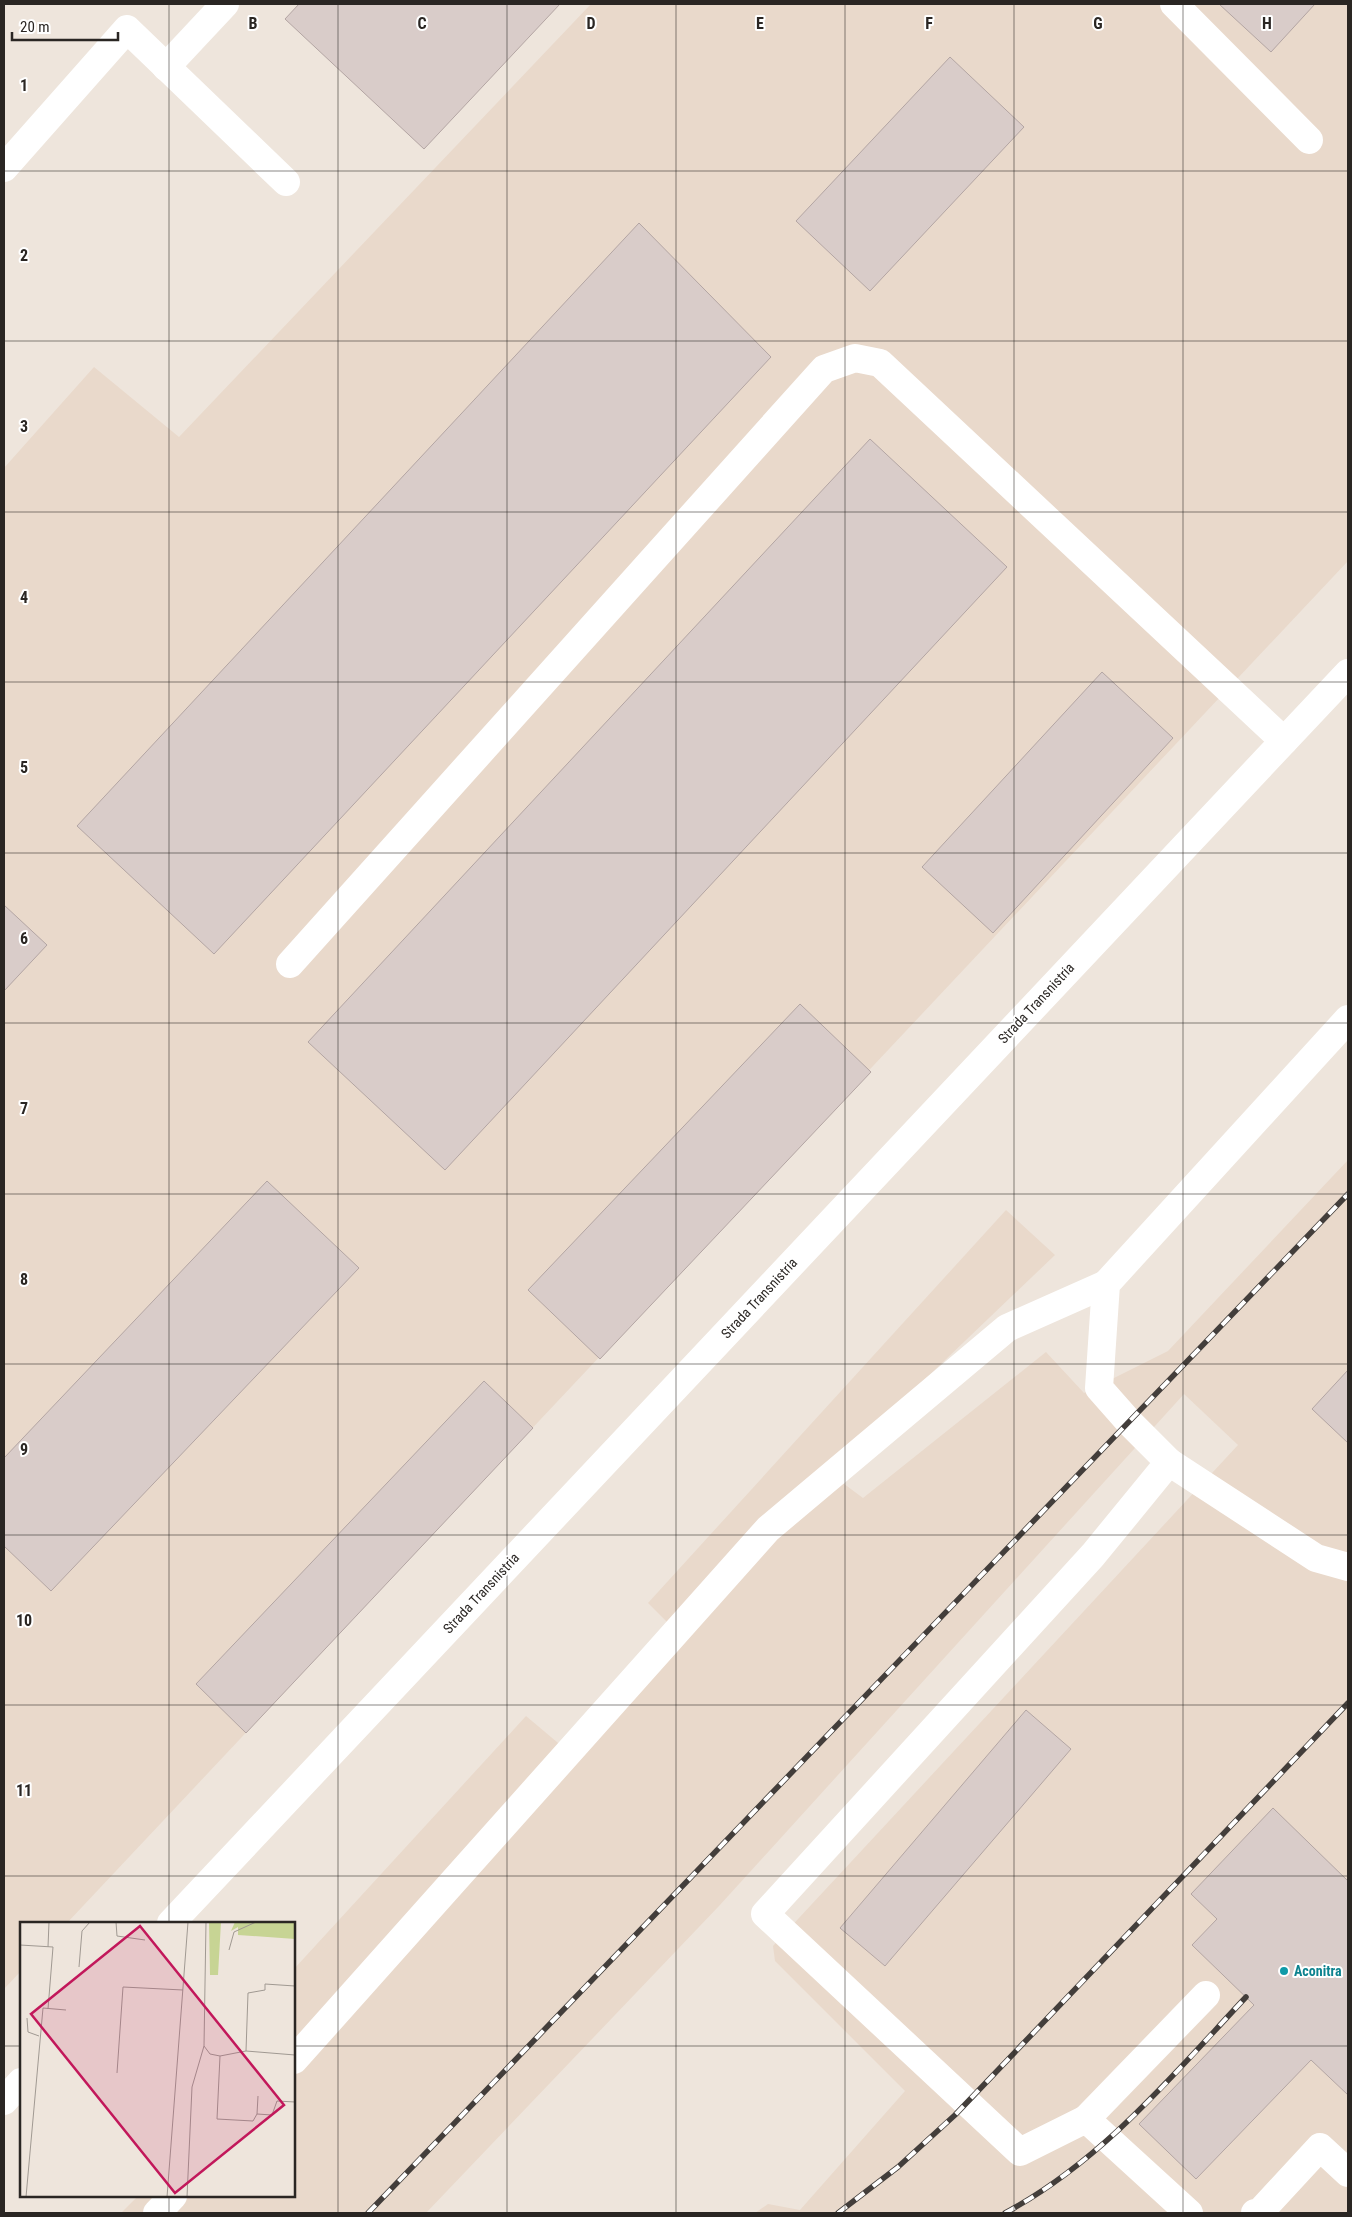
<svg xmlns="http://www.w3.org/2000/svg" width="1352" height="2217" viewBox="0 0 1352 2217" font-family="'Roboto Condensed',sans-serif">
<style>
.built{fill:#e9d9cb}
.building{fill:#d9ccc9;stroke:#b3a5a3}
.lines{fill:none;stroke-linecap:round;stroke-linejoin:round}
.minor{stroke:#fff;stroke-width:28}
.rail-casing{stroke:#433e3b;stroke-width:5.5}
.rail{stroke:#fff;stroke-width:4;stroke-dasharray:11;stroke-linecap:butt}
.grid{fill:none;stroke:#2a2623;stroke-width:1;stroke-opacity:0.55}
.culture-dot{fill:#0f9aa8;stroke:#fff;stroke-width:2}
.labels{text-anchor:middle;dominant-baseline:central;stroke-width:4;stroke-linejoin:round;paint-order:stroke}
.street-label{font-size:14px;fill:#2a2623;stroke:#fff}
.culture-label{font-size:14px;font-weight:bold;fill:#0d838f;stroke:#fff;text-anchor:start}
.inset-road{fill:none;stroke:#a09992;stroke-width:1}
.view{fill:#c2185b;fill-opacity:0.15;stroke:#c2185b;stroke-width:2.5}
.inset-edge{fill:none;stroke:#2a2623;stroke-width:2.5}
.grid-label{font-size:16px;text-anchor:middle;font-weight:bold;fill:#2a2623;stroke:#fff;stroke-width:4;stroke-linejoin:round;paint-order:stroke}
</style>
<rect width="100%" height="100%" fill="#eee5dc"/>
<g class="built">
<polygon points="591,4 1348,4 1348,561 67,1923 21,1923 21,1971 4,1989 4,468 94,367 179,437"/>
<polygon points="1348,1160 1348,2213 755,2213 768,2204 800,2210 905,2091 775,1961 773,1946 1238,1445 1184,1394 719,1906 426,2213 121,2213 138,2196 294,2196 294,1969 526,1716 570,1753 674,1629 648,1603 1006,1210 1055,1255 828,1472 863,1498 1046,1352 1084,1393 1168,1351"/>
</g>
<g class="building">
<polygon points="299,4 560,4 424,149 285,19"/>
<polygon points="1219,4 1315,4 1271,52"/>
<polygon points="950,57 1024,127 870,291 796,221"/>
<polygon points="639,223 771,357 214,954 77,826"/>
<polygon points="870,439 1007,567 445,1170 308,1042"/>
<polygon points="1102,672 1173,738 993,933 922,867"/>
<polygon points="4,905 47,945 4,991"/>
<polygon points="800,1004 871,1072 600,1359 528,1290"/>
<polygon points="267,1181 359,1268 51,1591 4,1546 4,1458"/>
<polygon points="1348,1370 1348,1443 1312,1409"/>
<polygon points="484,1381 533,1428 246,1733 196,1684"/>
<polygon points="1026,1710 1071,1749 885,1966 840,1928"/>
<polygon points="1273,1808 1348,1881 1348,2095 1311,2060 1196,2179 1139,2124 1254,2005 1192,1945 1217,1919 1191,1894"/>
</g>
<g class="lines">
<g class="minor">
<polyline points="1174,4 1309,140"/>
<polyline points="166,67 225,4"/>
<polyline points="4,168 127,29 286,182"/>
<polyline points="290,964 824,369 855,358 880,363 1284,741"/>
<polyline points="1169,1462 1316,1558 1348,1567"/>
<polyline points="171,1923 1348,673"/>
<polyline points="294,2060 768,1529 1007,1328 1106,1284"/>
<polyline points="4,2101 21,2082"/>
<polyline points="1086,2119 1206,1995"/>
<polyline points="157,2213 173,2196"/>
<polyline points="1189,2213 1086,2119 1020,2152 765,1914 1093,1555 1169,1462 1129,1422 1099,1388 1106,1284 1348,1019"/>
<polyline points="1255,2213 1259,2213 1320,2147 1348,2173"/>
</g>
<g class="rail-casing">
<g id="rail">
<polyline points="368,2213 1348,1194"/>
<polyline points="838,2213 898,2167 955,2115 1348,1703"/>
<path d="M1005 2213C1102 2161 1172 2076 1246 1997"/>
</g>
</g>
<use href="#rail" class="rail"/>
</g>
<path class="grid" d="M169 4V1923M338 4V2213M507 4V2213M676 4V2213M845 4V2213M1014 4V2213M1183 4V2213M4 171H1348M4 341H1348M4 512H1348M4 682H1348M4 853H1348M4 1023H1348M4 1194H1348M4 1364H1348M4 1535H1348M4 1705H1348M4 1876H1348M4 2046H21M294 2046H1348M169 2196V2213"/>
<circle class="culture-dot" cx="1284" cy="1971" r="5"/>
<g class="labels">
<g class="street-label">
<text transform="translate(1036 1003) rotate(-47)">Strada Transnistria</text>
<text transform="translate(759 1298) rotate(-47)">Strada Transnistria</text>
<text transform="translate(481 1593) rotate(-47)">Strada Transnistria</text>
</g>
<g class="culture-label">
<text x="1294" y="1971">Aconitra</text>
</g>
</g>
<g transform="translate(20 1922)">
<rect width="275" height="275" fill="#eee5dc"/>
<path d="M189 0H201L198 53H190ZM215 0H275V17L218 13V5L211 9Z" fill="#c7d494"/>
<path class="inset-road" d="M96 0 97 14 125 18M186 0 184 124 190 132 200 134 197 197 233 199 237 192 252 193 257 179 275 180M0 23 33 25 28 87M28 25 29 0M209 28 214 10 236 0M59 45 62 9 70 0M7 96 8 110 19 114M226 129 228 71 245 68V62L275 64M200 134 226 129 275 133M97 151 103 65 163 68M237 192 238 174M6 275 23 86 46 88M147 275 168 0M167 275 172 165 184 124"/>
<path class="view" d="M120 4 264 183 155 271 11 92Z"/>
<rect width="275" height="275" class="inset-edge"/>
</g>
<g class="grid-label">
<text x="253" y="29">B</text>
<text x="422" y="29">C</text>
<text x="591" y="29">D</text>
<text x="760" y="29">E</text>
<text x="929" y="29">F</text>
<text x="1098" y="29">G</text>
<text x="1267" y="29">H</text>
<text x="24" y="91">1</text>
<text x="24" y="261">2</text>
<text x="24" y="432">3</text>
<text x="24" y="603">4</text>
<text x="24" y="773">5</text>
<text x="24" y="944">6</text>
<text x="24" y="1114">7</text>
<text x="24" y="1285">8</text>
<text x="24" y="1455">9</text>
<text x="24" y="1626">10</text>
<text x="24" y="1796">11</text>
</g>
<rect width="1352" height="2217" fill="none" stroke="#2a2623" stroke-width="10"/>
<path d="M12 32v8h106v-8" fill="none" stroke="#2a2623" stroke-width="2.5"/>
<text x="20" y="32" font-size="15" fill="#2a2623" stroke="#ffffff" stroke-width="4" paint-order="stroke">20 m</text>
</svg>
